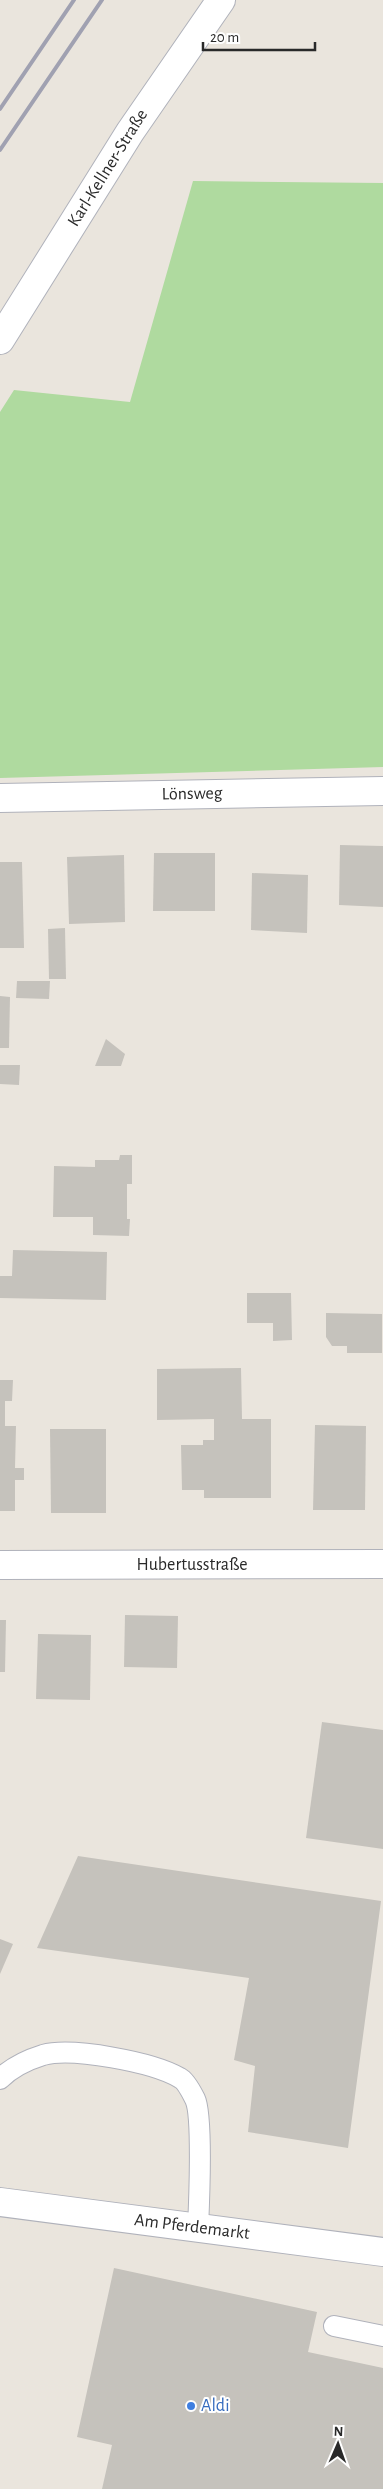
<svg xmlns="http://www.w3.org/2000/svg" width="383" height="2489" viewBox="0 0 383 2489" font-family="'Alegreya Sans',sans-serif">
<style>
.green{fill:#afda9f}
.building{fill:#c5c2bc}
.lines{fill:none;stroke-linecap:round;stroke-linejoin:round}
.lane-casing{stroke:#b0b2bb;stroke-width:22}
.street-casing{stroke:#b0b2bb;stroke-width:30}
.secondary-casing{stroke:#b0b2bb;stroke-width:30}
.lane{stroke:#fff;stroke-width:20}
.street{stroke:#fff;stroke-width:28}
.secondary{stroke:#fff;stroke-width:28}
.rail{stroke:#a0a1b1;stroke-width:4}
.shop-dot{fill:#3f7fe0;stroke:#fff;stroke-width:2}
.labels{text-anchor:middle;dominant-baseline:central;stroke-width:4;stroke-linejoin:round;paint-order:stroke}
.street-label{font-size:18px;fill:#292929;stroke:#fff}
.shop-label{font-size:18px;fill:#366cbe;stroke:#fff;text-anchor:start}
</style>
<rect width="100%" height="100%" fill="#eae5dd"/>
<polygon class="green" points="193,181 383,183 383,767 0,778 0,412 14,390 130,402"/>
<g class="building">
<polygon points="340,845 383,846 383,907 339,905"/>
<polygon points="154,853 215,853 215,911 153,911"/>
<polygon points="124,855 125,922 69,924 67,857"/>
<polygon points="0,862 22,862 24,948 0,948"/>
<polygon points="252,873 308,875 307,933 251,930"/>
<polygon points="65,928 66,979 49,979 48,929"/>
<polygon points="17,981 50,981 49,999 16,998"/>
<polygon points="0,996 10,997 9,1048 0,1048"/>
<polygon points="106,1039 125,1054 121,1066 95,1066"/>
<polygon points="0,1065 20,1065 19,1085 0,1084"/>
<polygon points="120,1155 132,1155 132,1184 127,1184 127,1219 130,1219 129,1236 93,1235 93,1217 53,1217 54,1166 95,1167 95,1160 119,1160"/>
<polygon points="13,1250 107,1252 106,1300 0,1298 0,1276 12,1276"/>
<polygon points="247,1293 291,1293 292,1340 273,1341 273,1323 247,1323"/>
<polygon points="326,1313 382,1314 382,1353 347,1353 347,1346 332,1346 326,1337"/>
<polygon points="241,1368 242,1419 271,1419 271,1498 204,1498 204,1490 182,1490 181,1445 203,1445 203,1440 214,1440 214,1419 157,1420 157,1369"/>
<polygon points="0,1380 13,1380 12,1401 5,1401 5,1426 16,1426 15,1468 24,1468 24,1480 15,1480 15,1511 0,1511"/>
<polygon points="315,1425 366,1426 365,1510 313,1510"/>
<polygon points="50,1429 106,1429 106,1513 51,1513"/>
<polygon points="125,1615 178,1616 177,1668 124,1667"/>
<polygon points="0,1620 6,1620 5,1672 0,1672"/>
<polygon points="38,1634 91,1635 90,1700 36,1699"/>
<polygon points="322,1722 383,1730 383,1849 306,1838"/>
<polygon points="78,1856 381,1901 348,2148 248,2132 255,2066 234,2060 249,1978 37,1948"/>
<polygon points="0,1939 13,1944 0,1974"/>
<polygon points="114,2268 317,2312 308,2352 383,2368 383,2489 102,2489 112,2445 77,2437"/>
</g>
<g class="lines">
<g class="lane-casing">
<g id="lane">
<path d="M0 2079C11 2068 27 2060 43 2055 72 2047 153 2062 180 2078 186 2081 192 2093 195 2099 203 2115 199 2206 198 2228"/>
<polyline points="334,2326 383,2336"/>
</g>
</g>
<g class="street-casing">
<g id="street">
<polyline points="0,340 130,132 221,0"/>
<polyline points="0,798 383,791"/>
<polyline points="0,1565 383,1564"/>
</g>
</g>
<g class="secondary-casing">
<polyline id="secondary" points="0,2202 383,2252"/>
</g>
<use href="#lane" class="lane"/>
<use href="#street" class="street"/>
<use href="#secondary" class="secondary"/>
<g class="rail">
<polyline points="0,109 74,0"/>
<polyline points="0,150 102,0"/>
</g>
</g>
<circle class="shop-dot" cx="191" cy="2406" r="5"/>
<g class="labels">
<g class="street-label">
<text transform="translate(108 168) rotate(-58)">Karl-Kellner-Straße</text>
<text transform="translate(192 794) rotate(-1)">Lönsweg</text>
<text x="192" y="1565">Hubertusstraße</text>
<text transform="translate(192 2227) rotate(7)">Am Pferdemarkt</text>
</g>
<g class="shop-label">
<text x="201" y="2406">Aldi</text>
</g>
</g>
<g transform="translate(338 2444) rotate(2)" stroke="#ffffff" stroke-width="4" paint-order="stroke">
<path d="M0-4L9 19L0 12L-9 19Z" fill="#292929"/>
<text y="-8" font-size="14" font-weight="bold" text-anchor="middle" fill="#292929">N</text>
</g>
<path d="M203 42v8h112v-8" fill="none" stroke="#292929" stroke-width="2.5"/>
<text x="210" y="42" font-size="15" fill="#292929" stroke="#ffffff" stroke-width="4" paint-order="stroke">20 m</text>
</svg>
